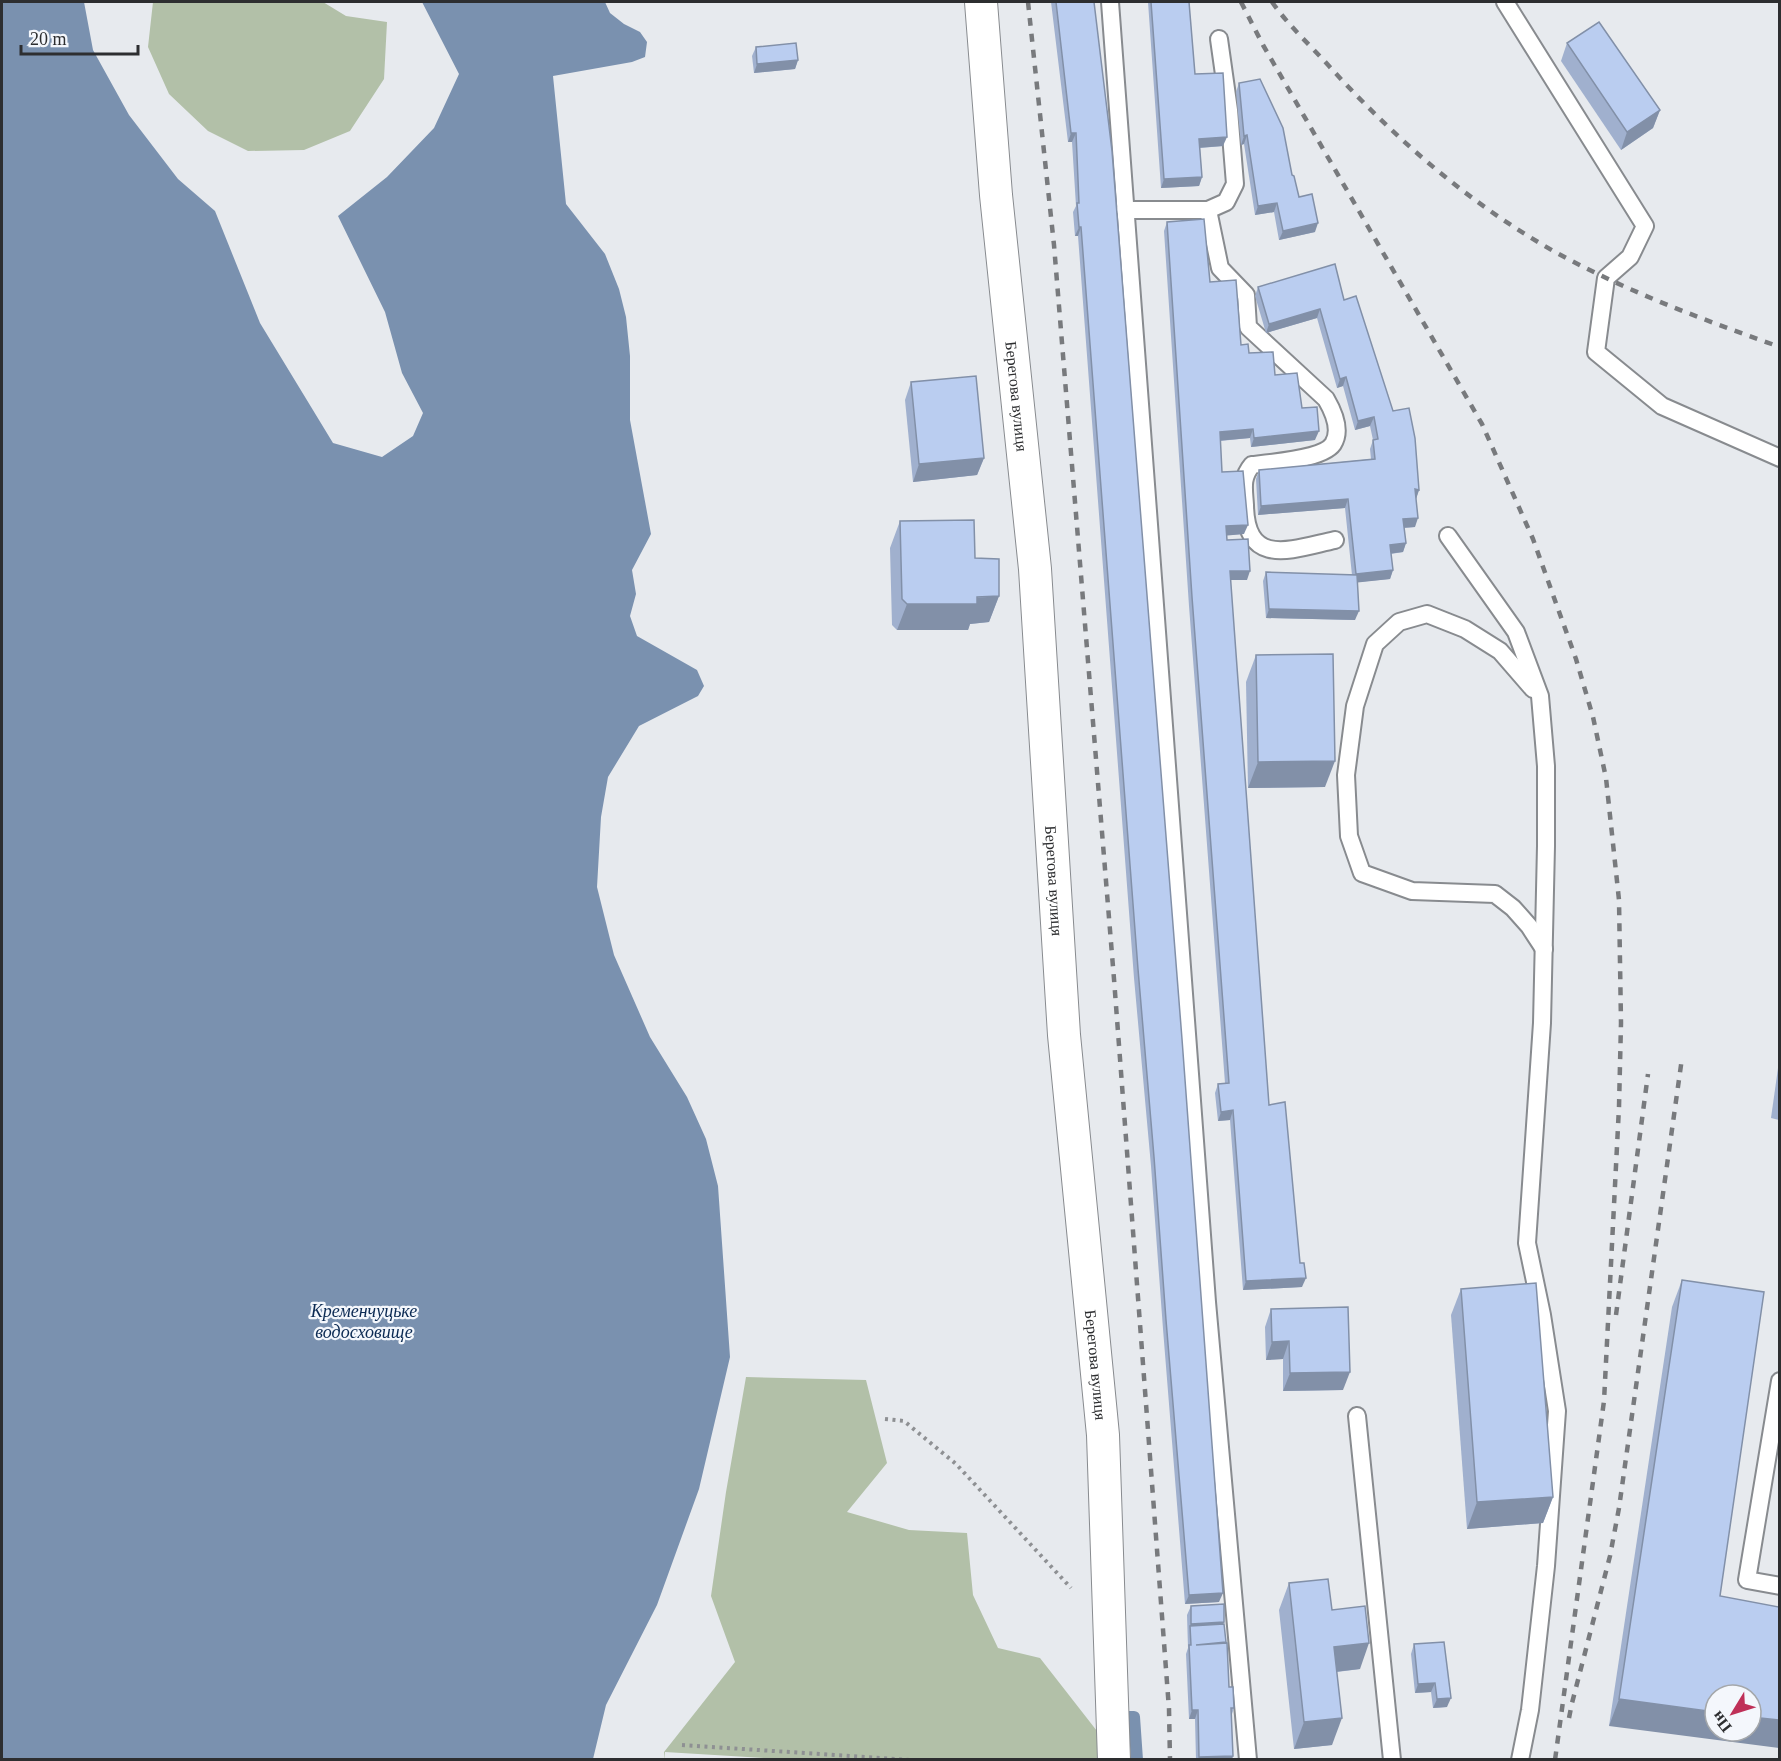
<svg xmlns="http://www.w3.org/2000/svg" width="1781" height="1761" viewBox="0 0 1781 1761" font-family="Georgia,serif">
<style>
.green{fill:#b2c0a8}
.water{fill:#7a91af}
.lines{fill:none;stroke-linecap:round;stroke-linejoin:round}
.stream{stroke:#7a91af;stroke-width:12}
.service-casing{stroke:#888b8f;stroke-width:20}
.minor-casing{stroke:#888b8f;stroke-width:34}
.path{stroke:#8e9093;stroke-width:4;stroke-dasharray:3 4.5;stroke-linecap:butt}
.service{stroke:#fff;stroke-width:16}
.minor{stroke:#fff;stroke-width:32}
.rail{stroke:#787a7d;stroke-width:4.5;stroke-dasharray:8 8;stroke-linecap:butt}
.wall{fill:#a0b0ce}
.shaded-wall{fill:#8290a8}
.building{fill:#bacdf0;stroke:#8290a8;stroke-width:1.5}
.labels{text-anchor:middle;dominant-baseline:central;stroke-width:4.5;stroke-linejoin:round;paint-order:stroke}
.street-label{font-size:16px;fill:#2d2e30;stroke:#f4f7fc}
.water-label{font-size:18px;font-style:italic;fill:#0b2a53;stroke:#f4f7fc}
</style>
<rect width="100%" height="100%" fill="#e7eaee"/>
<g class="green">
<polygon points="153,2 323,2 346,16 387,22 384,79 350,131 304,150 248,151 208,131 169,94 148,47"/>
<polygon points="746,1377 866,1380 887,1463 847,1512 909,1530 967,1533 973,1595 998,1648 1040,1658 1104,1740 1101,1760 795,1760 665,1752 664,1760 664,1752 735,1662 711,1596 726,1492"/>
</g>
<polygon class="water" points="2,2 84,2 93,50 129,115 178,179 215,211 260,323 333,443 382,457 413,436 423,413 402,373 385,312 338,216 387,177 434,128 459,74 422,2 605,2 610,13 624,24 640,32 647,42 645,57 632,62 553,76 566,204 605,254 619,289 626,317 630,356 630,420 651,534 632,570 636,594 630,616 637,636 697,670 704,686 698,696 639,726 608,777 601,817 597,887 614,955 650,1037 687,1097 706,1139 718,1186 730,1357 699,1489 657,1605 606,1705 593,1759 2,1759"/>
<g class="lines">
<polyline class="stream" points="1121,1717 1134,1717 1137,1760"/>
<g class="service-casing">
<g id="service">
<polyline points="1110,2 1207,1302 1248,1760"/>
<polyline points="1505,2 1645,226 1630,257 1606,278 1596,352 1662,406 1780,458"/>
<path d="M1125 210H1208L1220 268 1246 295 1248 327 1326 399C1333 411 1342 430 1333 444 1323 459 1270 463 1252 465 1241 478 1244 489 1245 505 1246 569 1293 549 1335 540"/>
<polyline points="1208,210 1226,202 1235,184 1229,110 1219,39"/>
<polyline points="1448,536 1516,632 1540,696 1546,766 1546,846 1542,1023 1527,1243 1542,1315 1557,1411 1546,1566 1530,1710 1520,1760"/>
<polyline points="1533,689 1500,651 1465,629 1427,614 1399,622 1375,644 1355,706 1346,775 1349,836 1362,873 1412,891 1495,894 1513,908 1529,926 1544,949"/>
<polyline points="1780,1381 1747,1580 1780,1586"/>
<polyline points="1357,1416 1392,1760"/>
</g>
</g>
<g class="minor-casing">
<g id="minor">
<path id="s1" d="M981 2 996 195 1035 569 1064 1035 1103 1435 1114 1760"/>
</g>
</g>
<g class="path">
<polyline points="885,1419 904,1421 956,1464 1071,1588"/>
<polyline points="682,1745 911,1760"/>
</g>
<use href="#service" class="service"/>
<use href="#minor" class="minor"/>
<g class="rail">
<polyline points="1028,2 1054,245 1114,979 1169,1709 1170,1760"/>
<polyline points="1241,2 1263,45 1482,424 1533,539 1576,659 1593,717 1606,778 1619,900 1621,1023 1619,1107 1604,1401 1555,1760"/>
<path d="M1272 2C1288 25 1310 45 1329 66 1395 139 1471 205 1557 253 1628 292 1704 320 1780 347"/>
<polyline points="1616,1315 1648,1074"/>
<polyline points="1569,1718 1572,1703 1610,1556 1619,1508 1682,1058"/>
</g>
</g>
<g class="wall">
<polygon points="1051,2 1094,2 1219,1602 1185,1604 1163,1329 1151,1166 1134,978 1078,236 1075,236 1073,212 1076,206 1072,142 1068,142"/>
<polygon points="1148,2 1189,2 1195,74 1223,146 1200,148 1202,177 1199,186 1161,188"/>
<polygon points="1567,43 1660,110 1653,128 1621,150 1561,61"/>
<polygon points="756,47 798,60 795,69 754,73 752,56"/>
<polygon points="1239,83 1292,175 1299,197 1315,232 1279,240 1274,212 1255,215 1244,144 1241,145 1236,92"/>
<polygon points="1167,222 1210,282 1241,345 1249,353 1275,375 1302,408 1315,440 1251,447 1250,438 1220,441 1222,472 1244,534 1226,535 1227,540 1247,580 1230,580 1269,1105 1302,1287 1243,1290 1230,1120 1218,1121 1215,1093 1218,1084 1225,1083 1189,606 1164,231"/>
<polygon points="1258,287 1344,300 1419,490 1416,499 1415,527 1404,528 1406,543 1403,552 1391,554 1393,570 1390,579 1358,582 1355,620 1266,618 1263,581 1266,572 1352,575 1345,508 1258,515 1256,479 1259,470 1371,459 1370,449 1373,440 1370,426 1355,430 1343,386 1337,388 1317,318 1266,333 1255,296"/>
<polygon points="911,382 984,458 977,475 913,482 905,400"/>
<polygon points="900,521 975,558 999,596 989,622 970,624 968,630 897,630 892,625 890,548"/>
<polygon points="1256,655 1325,787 1248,788 1246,682"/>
<polygon points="1779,1061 1779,1120 1771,1118"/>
<polygon points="1682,1280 1720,1596 1609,1726 1672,1307"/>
<polygon points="1461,1289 1553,1497 1543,1523 1467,1529 1451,1315"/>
<polygon points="1271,1309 1343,1390 1283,1391 1283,1359 1266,1360 1265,1327"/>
<polygon points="1289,1583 1332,1610 1360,1669 1337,1672 1332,1745 1294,1749 1279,1610"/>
<polygon points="1191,1606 1223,1624 1226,1642 1229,1687 1234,1708 1231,1717 1232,1760 1196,1760 1195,1719 1189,1719 1186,1654 1188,1648 1187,1615"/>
<polygon points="1414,1644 1447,1707 1433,1708 1431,1692 1415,1693 1411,1654"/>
</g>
<g class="shaded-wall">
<polygon points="798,60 795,69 754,73 757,64"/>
<polygon points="1660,110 1653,128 1621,150 1627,132"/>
<polygon points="1071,133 1076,133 1072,142 1068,142"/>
<polygon points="1247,135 1244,144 1241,145 1244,136"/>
<polygon points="1227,137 1223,146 1196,148 1199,139"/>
<polygon points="1202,177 1199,186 1161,188 1164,179"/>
<polygon points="1277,203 1274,212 1255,215 1258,206"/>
<polygon points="1318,223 1315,232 1279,240 1283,231"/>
<polygon points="1079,227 1081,227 1078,236 1075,236"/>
<polygon points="1320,309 1317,318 1266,333 1269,324"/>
<polygon points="1346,377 1343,386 1337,388 1340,379"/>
<polygon points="1374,417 1370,426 1355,430 1358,421"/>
<polygon points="1253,429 1250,438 1216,441 1220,432"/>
<polygon points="1319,431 1315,440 1251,447 1254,438"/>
<polygon points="984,458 977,475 913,482 919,464"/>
<polygon points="1415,489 1419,490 1416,499"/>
<polygon points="1348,499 1345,508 1258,515 1261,506"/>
<polygon points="1418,518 1415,527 1400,528 1403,519"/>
<polygon points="1248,525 1244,534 1222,536 1226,526"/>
<polygon points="1406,543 1403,552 1387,554 1390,545"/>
<polygon points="1393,570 1390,579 1353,583 1356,574"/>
<polygon points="1230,571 1250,571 1247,580 1226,580"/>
<polygon points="999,596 989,622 970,624 968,630 897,630 907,604"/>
<polygon points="1269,609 1359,611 1355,620 1266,618"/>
<polygon points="1335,761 1325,787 1248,788 1258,762"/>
<polygon points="1233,1110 1230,1120 1218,1121 1221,1112"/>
<polygon points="1306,1278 1302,1287 1243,1290 1246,1281"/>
<polygon points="1289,1341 1283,1359 1266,1360 1272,1342"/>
<polygon points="1350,1372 1343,1390 1283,1391 1290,1373"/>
<polygon points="1553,1497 1543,1523 1467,1529 1477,1502"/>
<polygon points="1223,1593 1219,1602 1185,1604 1189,1595"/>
<polygon points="1224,1622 1221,1631 1190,1626 1191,1624"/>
<polygon points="1369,1643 1360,1669 1325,1673 1334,1647"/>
<polygon points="1435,1683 1431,1692 1415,1693 1418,1684"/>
<polygon points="1451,1698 1447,1707 1433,1708 1437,1699"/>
<polygon points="1619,1699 1715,1712 1715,1731 1751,1731 1751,1717 1779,1720 1779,1748 1609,1726"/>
<polygon points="1192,1710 1198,1710 1195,1719 1189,1719"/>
<polygon points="1342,1718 1332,1745 1294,1749 1304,1722"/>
<polygon points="1233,1756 1232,1760 1198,1760 1199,1757"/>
</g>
<g class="building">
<polygon points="1056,2 1094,2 1112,151 1182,1039 1223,1593 1189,1595 1166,1320 1154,1157 1138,969 1081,227 1079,227 1077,203 1079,203 1076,133 1071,133"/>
<polygon points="1151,2 1189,2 1195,74 1223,73 1227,137 1199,139 1202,177 1164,179"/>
<polygon points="1599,22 1660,110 1627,132 1567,43"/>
<polygon points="796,43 798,60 757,64 756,47"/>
<polygon points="1260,79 1283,128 1292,175 1294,176 1299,197 1312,194 1318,223 1283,231 1277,203 1258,206 1247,135 1244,136 1239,83"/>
<polygon points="1204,219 1210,282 1236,280 1241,345 1248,344 1249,353 1273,352 1275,375 1297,373 1302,408 1317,407 1319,431 1254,438 1253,429 1220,432 1222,472 1243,471 1248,525 1226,526 1227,540 1248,539 1250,571 1230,571 1269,1105 1285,1102 1300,1263 1304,1263 1306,1278 1246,1281 1233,1110 1221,1112 1218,1084 1229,1083 1192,597 1167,222"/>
<polygon points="1335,264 1344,300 1356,296 1393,411 1409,408 1415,438 1419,490 1415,489 1418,518 1403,519 1406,543 1390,545 1393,570 1356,574 1348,499 1261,506 1259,470 1375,459 1373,440 1378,439 1374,417 1358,421 1346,377 1340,379 1320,309 1269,324 1258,287"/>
<polygon points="976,376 984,458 919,464 911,382"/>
<polygon points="974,520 975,558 999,559 999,596 977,597 977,604 907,604 902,599 900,521"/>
<polygon points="1266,572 1357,575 1359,611 1269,609"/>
<polygon points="1333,654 1335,761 1258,762 1256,655"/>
<polygon points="1682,1280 1764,1292 1720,1596 1779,1607 1779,1720 1751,1717 1751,1695 1715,1695 1715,1712 1619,1699"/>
<polygon points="1536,1283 1553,1497 1477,1502 1461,1289"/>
<polygon points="1348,1307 1350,1372 1290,1373 1289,1341 1272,1342 1271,1309"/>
<polygon points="1328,1579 1332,1610 1365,1606 1369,1643 1334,1647 1342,1718 1304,1722 1289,1583"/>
<polygon points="1224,1604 1224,1622 1191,1624 1191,1606"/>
<polygon points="1224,1624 1226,1642 1196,1645 1227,1643 1229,1687 1233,1687 1234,1708 1231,1708 1233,1756 1199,1757 1198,1710 1192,1710 1189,1645 1191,1645 1190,1626"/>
<polygon points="1444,1642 1451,1698 1437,1699 1435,1683 1418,1684 1414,1644"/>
</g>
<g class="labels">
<g class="street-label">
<text stroke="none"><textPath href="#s1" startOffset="396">Берегова вулиця</textPath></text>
<text stroke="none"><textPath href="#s1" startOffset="882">Берегова вулиця</textPath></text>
<text stroke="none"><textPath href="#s1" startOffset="1368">Берегова вулиця</textPath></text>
</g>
<g class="water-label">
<text x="364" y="1311">Кременчуцьке<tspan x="364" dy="21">водосховище</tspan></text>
</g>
</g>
<rect width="1781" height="1761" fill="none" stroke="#2d2e30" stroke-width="6"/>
<g transform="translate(1733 1713) rotate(232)"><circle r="28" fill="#f4f7fc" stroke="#a4a7aa" stroke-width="1.5"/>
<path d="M0-4.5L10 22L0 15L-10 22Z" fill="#bf3058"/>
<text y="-9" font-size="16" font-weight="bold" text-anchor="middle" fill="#2d2e30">Пн</text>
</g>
<path d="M21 45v9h117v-9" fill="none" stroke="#2d2e30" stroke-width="3"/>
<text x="30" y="45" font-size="18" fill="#2d2e30" stroke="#f4f7fc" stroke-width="4.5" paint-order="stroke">20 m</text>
</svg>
